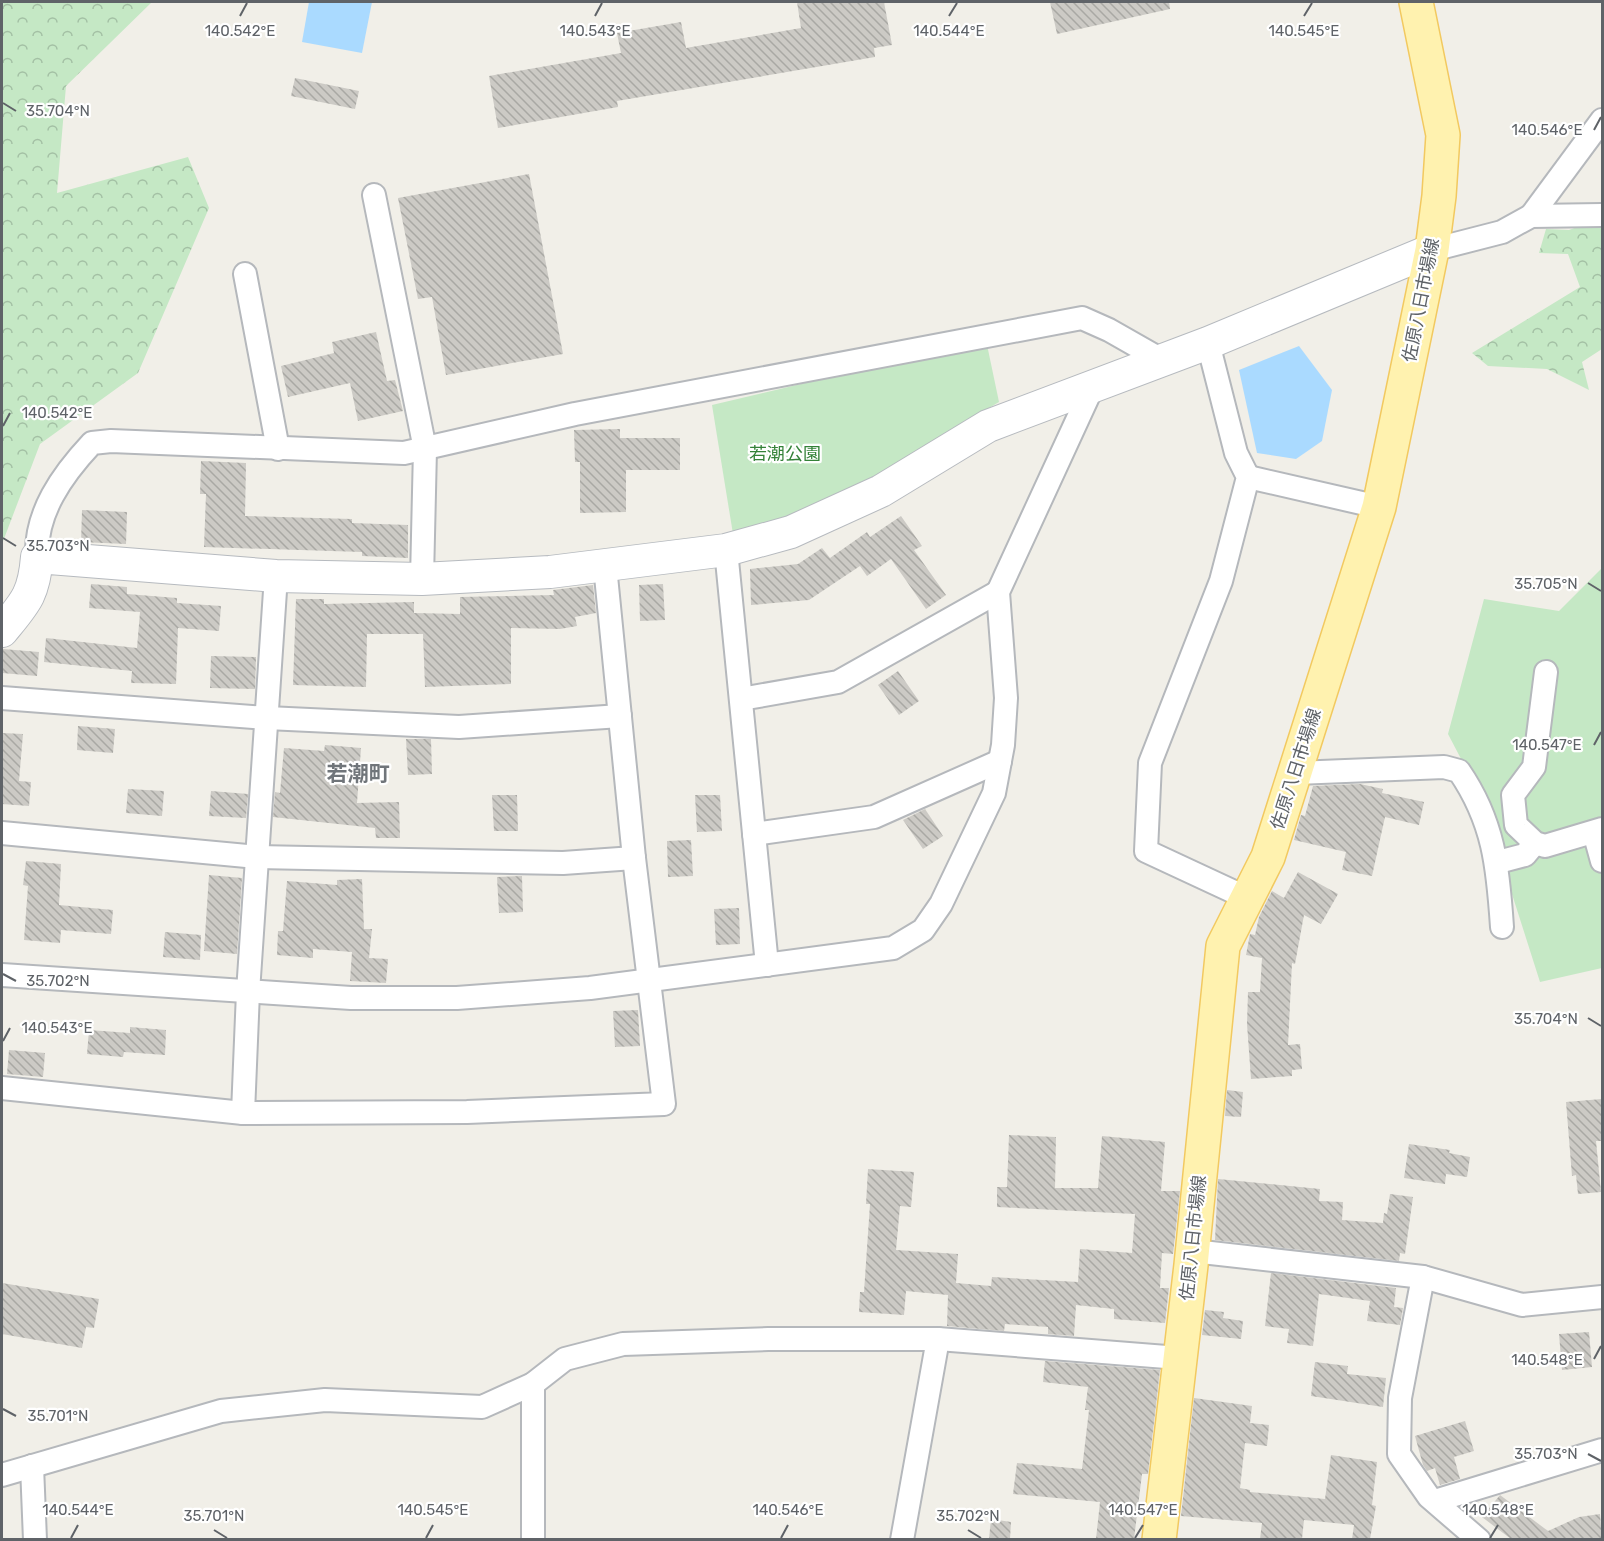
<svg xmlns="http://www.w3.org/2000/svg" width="1604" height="1541" viewBox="0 0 1604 1541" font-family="Rubik,'Noto Sans JP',sans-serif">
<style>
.green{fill:#c5e8c5}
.forest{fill:url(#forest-crowns)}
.water{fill:#aadaff}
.building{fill:url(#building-back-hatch)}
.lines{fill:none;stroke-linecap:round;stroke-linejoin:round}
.street-casing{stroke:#b5b8bc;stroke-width:26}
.secondary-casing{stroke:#b6babf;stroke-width:34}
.primary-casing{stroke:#f2c960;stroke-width:36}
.street{stroke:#fff;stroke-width:22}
.secondary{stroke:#fff;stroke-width:32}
.primary{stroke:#fff2af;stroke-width:33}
.ticks{fill:none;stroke:#5f6368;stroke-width:2}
.labels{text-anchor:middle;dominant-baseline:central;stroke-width:4.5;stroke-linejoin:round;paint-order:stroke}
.street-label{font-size:18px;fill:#5f6368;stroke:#fff}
.park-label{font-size:18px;fill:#348238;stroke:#fff}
.quarter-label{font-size:21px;font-weight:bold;fill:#70757a;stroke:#fff}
.ticks-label{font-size:15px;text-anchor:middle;fill:#5f6368;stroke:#fff;stroke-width:4.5;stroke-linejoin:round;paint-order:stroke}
</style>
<defs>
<pattern id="forest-crowns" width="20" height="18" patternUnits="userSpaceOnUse" patternTransform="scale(1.5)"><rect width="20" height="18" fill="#c5e8c5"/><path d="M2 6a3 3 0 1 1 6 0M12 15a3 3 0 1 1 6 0" fill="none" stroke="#a3c0a4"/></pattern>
<pattern id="building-back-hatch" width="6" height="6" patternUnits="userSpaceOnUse" patternTransform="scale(1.5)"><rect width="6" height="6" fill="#cccac5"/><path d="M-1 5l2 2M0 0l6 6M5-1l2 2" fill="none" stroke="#a9a8a4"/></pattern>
</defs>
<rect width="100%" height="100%" fill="#f1efe8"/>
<g class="green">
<polygon points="986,340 999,402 815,512 733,534 712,405"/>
<polygon points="1602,568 1602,968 1540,982 1481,797 1448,734 1484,599 1559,611"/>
</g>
<g class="forest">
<polygon points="2,2 152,2 66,86 57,193 188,157 209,208 138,373 40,444 2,544"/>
<polygon points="1593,221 1602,221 1602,349 1582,362 1589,390 1547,369 1488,366 1472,353 1580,287 1568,254 1539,253 1546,229 1569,230"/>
</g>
<g class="water">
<polygon points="309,2 372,2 362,53 302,42"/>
<polygon points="1299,346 1332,390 1322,441 1296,459 1257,453 1239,370"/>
</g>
<g class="building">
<polygon points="797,2 884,2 892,45 874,48 875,57 617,101 618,107 498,128 489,76 621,53 617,33 681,22 686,48 801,28"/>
<polygon points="1050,2 1169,2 1170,9 1057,34"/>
<polygon points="295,78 359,91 355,109 291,96"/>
<polygon points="529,174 563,354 446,375 432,297 418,299 398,198"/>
<polygon points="376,332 387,381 395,380 403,411 358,421 350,383 288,397 281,366 334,353 332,342"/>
<polygon points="620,429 620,438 680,438 680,470 626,470 626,512 580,513 580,462 575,462 574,430"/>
<polygon points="201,461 246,463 245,516 352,519 352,523 408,525 408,558 362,556 362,552 204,547 206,494 200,494"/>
<polygon points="82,510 127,512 126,544 81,542"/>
<polygon points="901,516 922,546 914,550 946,595 926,609 891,559 867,576 860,566 809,600 751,605 750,569 798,564 822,548 830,558 867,532 870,537"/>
<polygon points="91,584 127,587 127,594 177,598 177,603 221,606 219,631 178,628 176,684 131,683 132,671 44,662 46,638 137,648 140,612 89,608"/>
<polygon points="663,584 665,620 640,621 639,585"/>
<polygon points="593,585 596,613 575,617 577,626 560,629 511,628 511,684 425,687 423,634 367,634 366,687 293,685 296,599 324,599 324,604 414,602 414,613 460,614 460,597 554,595 553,590"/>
<polygon points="3,649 39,652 37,676 2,673"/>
<polygon points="211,656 256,657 255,689 210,688"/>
<polygon points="898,671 919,701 899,715 878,685"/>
<polygon points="78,726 115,729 113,753 77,750"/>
<polygon points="2,733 23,734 19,781 31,782 29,806 2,804"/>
<polygon points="406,739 431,739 432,774 408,775"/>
<polygon points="325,745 361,748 357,803 399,802 400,838 376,838 375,828 273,817 275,792 280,793 284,748 324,751"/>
<polygon points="1360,784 1383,789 1382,793 1424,802 1419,825 1385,817 1372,876 1342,870 1346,852 1294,840 1301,815 1305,816 1313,786"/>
<polygon points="128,789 164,791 162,816 126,813"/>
<polygon points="211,791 248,794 246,818 209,816"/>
<polygon points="492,795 517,795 518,831 494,831"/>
<polygon points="695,795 720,795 722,831 697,832"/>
<polygon points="925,809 943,836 923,849 903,820"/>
<polygon points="691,840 693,876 668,877 667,841"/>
<polygon points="26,861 61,864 59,905 113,910 111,934 61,930 60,943 24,940 28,886 23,885"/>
<polygon points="1298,872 1338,894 1321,924 1304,915 1295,964 1292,963 1288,1045 1300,1044 1302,1069 1292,1070 1292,1076 1251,1079 1247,1024 1248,992 1260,992 1262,958 1246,955 1250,934 1255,935 1259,917 1272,891 1284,898"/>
<polygon points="209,875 242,878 237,954 204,951"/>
<polygon points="522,876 523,912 499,913 497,877"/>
<polygon points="362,879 364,929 372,929 369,958 388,959 386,983 350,981 352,952 313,949 313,958 277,955 278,931 283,931 287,881 337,885 337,880"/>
<polygon points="739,908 740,944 716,945 714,909"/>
<polygon points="165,932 201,935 200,960 163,957"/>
<polygon points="638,1010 640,1046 615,1047 613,1011"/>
<polygon points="130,1027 166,1030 165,1055 124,1052 123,1057 87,1054 89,1030 130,1033"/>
<polygon points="9,1050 45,1053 43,1077 7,1074"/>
<polygon points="1227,1090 1243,1092 1241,1117 1225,1116"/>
<polygon points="1602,1099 1602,1141 1596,1141 1601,1192 1578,1194 1576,1175 1572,1176 1566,1102"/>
<polygon points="1009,1135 1056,1137 1055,1188 1098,1188 1102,1136 1165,1142 1161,1191 1180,1191 1173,1254 1162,1253 1160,1288 1169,1288 1165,1323 1114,1319 1114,1309 1076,1305 1074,1336 1048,1334 1048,1327 1005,1324 1004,1331 947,1326 948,1295 906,1291 904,1315 859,1312 860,1292 864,1292 870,1204 866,1204 868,1169 914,1172 911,1207 900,1206 896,1250 958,1254 956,1283 991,1286 992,1277 1078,1282 1080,1249 1132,1253 1135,1214 997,1207 997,1187 1007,1187"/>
<polygon points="1409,1144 1450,1150 1449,1153 1470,1157 1467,1177 1446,1174 1445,1184 1404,1178"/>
<polygon points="1218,1179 1320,1189 1319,1201 1343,1202 1342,1220 1383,1223 1384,1213 1387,1214 1390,1194 1413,1197 1405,1254 1400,1253 1399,1261 1215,1240"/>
<polygon points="1271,1273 1396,1288 1394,1307 1403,1308 1400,1325 1367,1321 1370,1301 1319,1294 1313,1346 1287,1343 1289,1329 1265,1326"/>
<polygon points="2,1283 99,1299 94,1328 86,1327 82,1348 2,1334"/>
<polygon points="1205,1310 1224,1312 1223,1318 1243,1321 1241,1339 1202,1335"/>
<polygon points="1589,1332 1592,1367 1562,1370 1559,1334"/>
<polygon points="1045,1361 1160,1370 1148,1474 1142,1474 1134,1539 1096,1539 1100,1502 1013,1494 1017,1463 1082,1469 1089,1410 1085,1410 1088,1387 1043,1382"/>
<polygon points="1315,1362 1348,1366 1347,1374 1386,1378 1383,1407 1311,1396"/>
<polygon points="1194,1398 1252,1406 1250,1423 1269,1425 1267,1446 1245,1443 1240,1488 1250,1490 1250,1492 1325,1499 1331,1455 1377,1462 1372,1505 1376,1506 1370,1539 1352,1539 1354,1525 1304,1520 1302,1539 1260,1539 1262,1523 1181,1516"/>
<polygon points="1465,1421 1474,1451 1454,1457 1460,1479 1440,1485 1435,1468 1427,1471 1423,1465 1415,1436"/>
<polygon points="1500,1495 1548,1531 1579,1517 1600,1514 1602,1539 1511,1539 1482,1517"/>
<polygon points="991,1519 1011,1522 1010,1539 989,1539"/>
</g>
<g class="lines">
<g class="street-casing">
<g id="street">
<polyline points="374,195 425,449 422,579"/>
<polyline points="1531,216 1602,120"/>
<polyline points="1432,250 1502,232 1531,216 1602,215"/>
<polyline points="245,274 278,449"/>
<polyline points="1208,343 1236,453 1248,477 1221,581 1150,763 1146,851 1247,898"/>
<polyline points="1248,477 1379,507"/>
<polyline points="726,550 767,965"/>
<path d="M37 557C35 513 62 475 92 443L111 441 404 453 575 414 1082 318 1109 330 1160 359"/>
<polyline points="1546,672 1534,767 1513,795 1516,825 1535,843 1545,846 1602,829"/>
<polyline points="2,698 267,718 459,727 620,716"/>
<polyline points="741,699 838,682 998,592"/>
<path d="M1296 773 1444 767 1459 771C1494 822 1498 867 1502 927"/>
<polyline points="1594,832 1602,861"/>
<polyline points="2,833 257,857 563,863 634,858"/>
<polyline points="754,834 874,817 1000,761"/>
<polyline points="1498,862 1525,855 1535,843"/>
<polyline points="2,975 351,998 457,998 590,988 893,948 923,930 941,904 994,793 1003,745 1006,698 998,592 1092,388"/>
<polyline points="2,1088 243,1113 467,1112 664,1104 634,858 605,566"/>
<polyline points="243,1113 248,992 276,576"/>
<polyline points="1193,1251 1423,1277 1522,1305 1602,1297"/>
<polyline points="1423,1277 1400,1398 1399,1454 1429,1497 1479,1540"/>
<polyline points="32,1466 35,1540"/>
<polyline points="2,1475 221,1411 325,1400 482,1407 533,1384 565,1359 623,1344 768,1339 938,1339 1179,1358"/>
<polyline points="1435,1501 1602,1450"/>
<polyline points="533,1540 533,1384"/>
<polyline points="902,1540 938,1339"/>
</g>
</g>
<g class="secondary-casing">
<path id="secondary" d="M2 631C25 603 34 595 37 557L276 576 422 579 550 572 726 550 791 532 881 491 988 426 1208 343 1432 250"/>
</g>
<g class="primary-casing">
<polyline id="primary" points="1159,1540 1191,1265 1223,946 1268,857 1379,507 1432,250 1439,196 1443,135 1416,2"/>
</g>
<use href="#street" class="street"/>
<use href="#secondary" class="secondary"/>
<use href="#primary" class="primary"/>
</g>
<path class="ticks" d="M240 16 247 3M595 16 602 3M949 16 957 3M1304 16 1312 3M3 103 16 111M1594 130 1601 117M3 426 10 413M3 538 16 546M1588 583 1601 591M1594 745 1601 732M3 974 16 981M1588 1018 1601 1026M3 1041 10 1028M1594 1359 1601 1346M3 1409 16 1416M1588 1454 1601 1461M214 1530 227 1538M968 1530 981 1538M71 1538 78 1525M426 1538 433 1525M781 1538 788 1525M1135 1538 1143 1525M1490 1538 1498 1525"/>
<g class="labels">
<g class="street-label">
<text transform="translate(1421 300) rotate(-79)">佐原八日市場線</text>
<text transform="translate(1296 769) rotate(-72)">佐原八日市場線</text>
<text transform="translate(1193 1238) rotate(-84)">佐原八日市場線</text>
</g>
<g class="park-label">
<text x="785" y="454">若潮公園</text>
</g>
<g class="quarter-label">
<text x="358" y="773">若潮町</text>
</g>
</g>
<g class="ticks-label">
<text x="240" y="36">140.542°E</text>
<text x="595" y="36">140.543°E</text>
<text x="949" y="36">140.544°E</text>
<text x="1304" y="36">140.545°E</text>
<text x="58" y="116">35.704°N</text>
<text x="1547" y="135">140.546°E</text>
<text x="57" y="418">140.542°E</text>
<text x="58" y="551">35.703°N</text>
<text x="1546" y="589">35.705°N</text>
<text x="1547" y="750">140.547°E</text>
<text x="58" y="986">35.702°N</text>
<text x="1546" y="1024">35.704°N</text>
<text x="57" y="1033">140.543°E</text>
<text x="1547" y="1365">140.548°E</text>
<text x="58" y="1421">35.701°N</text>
<text x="1546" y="1459">35.703°N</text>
<text x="78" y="1515">140.544°E</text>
<text x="433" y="1515">140.545°E</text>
<text x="788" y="1515">140.546°E</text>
<text x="1143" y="1515">140.547°E</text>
<text x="1498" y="1515">140.548°E</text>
<text x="214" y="1521">35.701°N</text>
<text x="968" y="1521">35.702°N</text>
</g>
<rect width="1604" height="1541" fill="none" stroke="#5f6368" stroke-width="6"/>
</svg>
